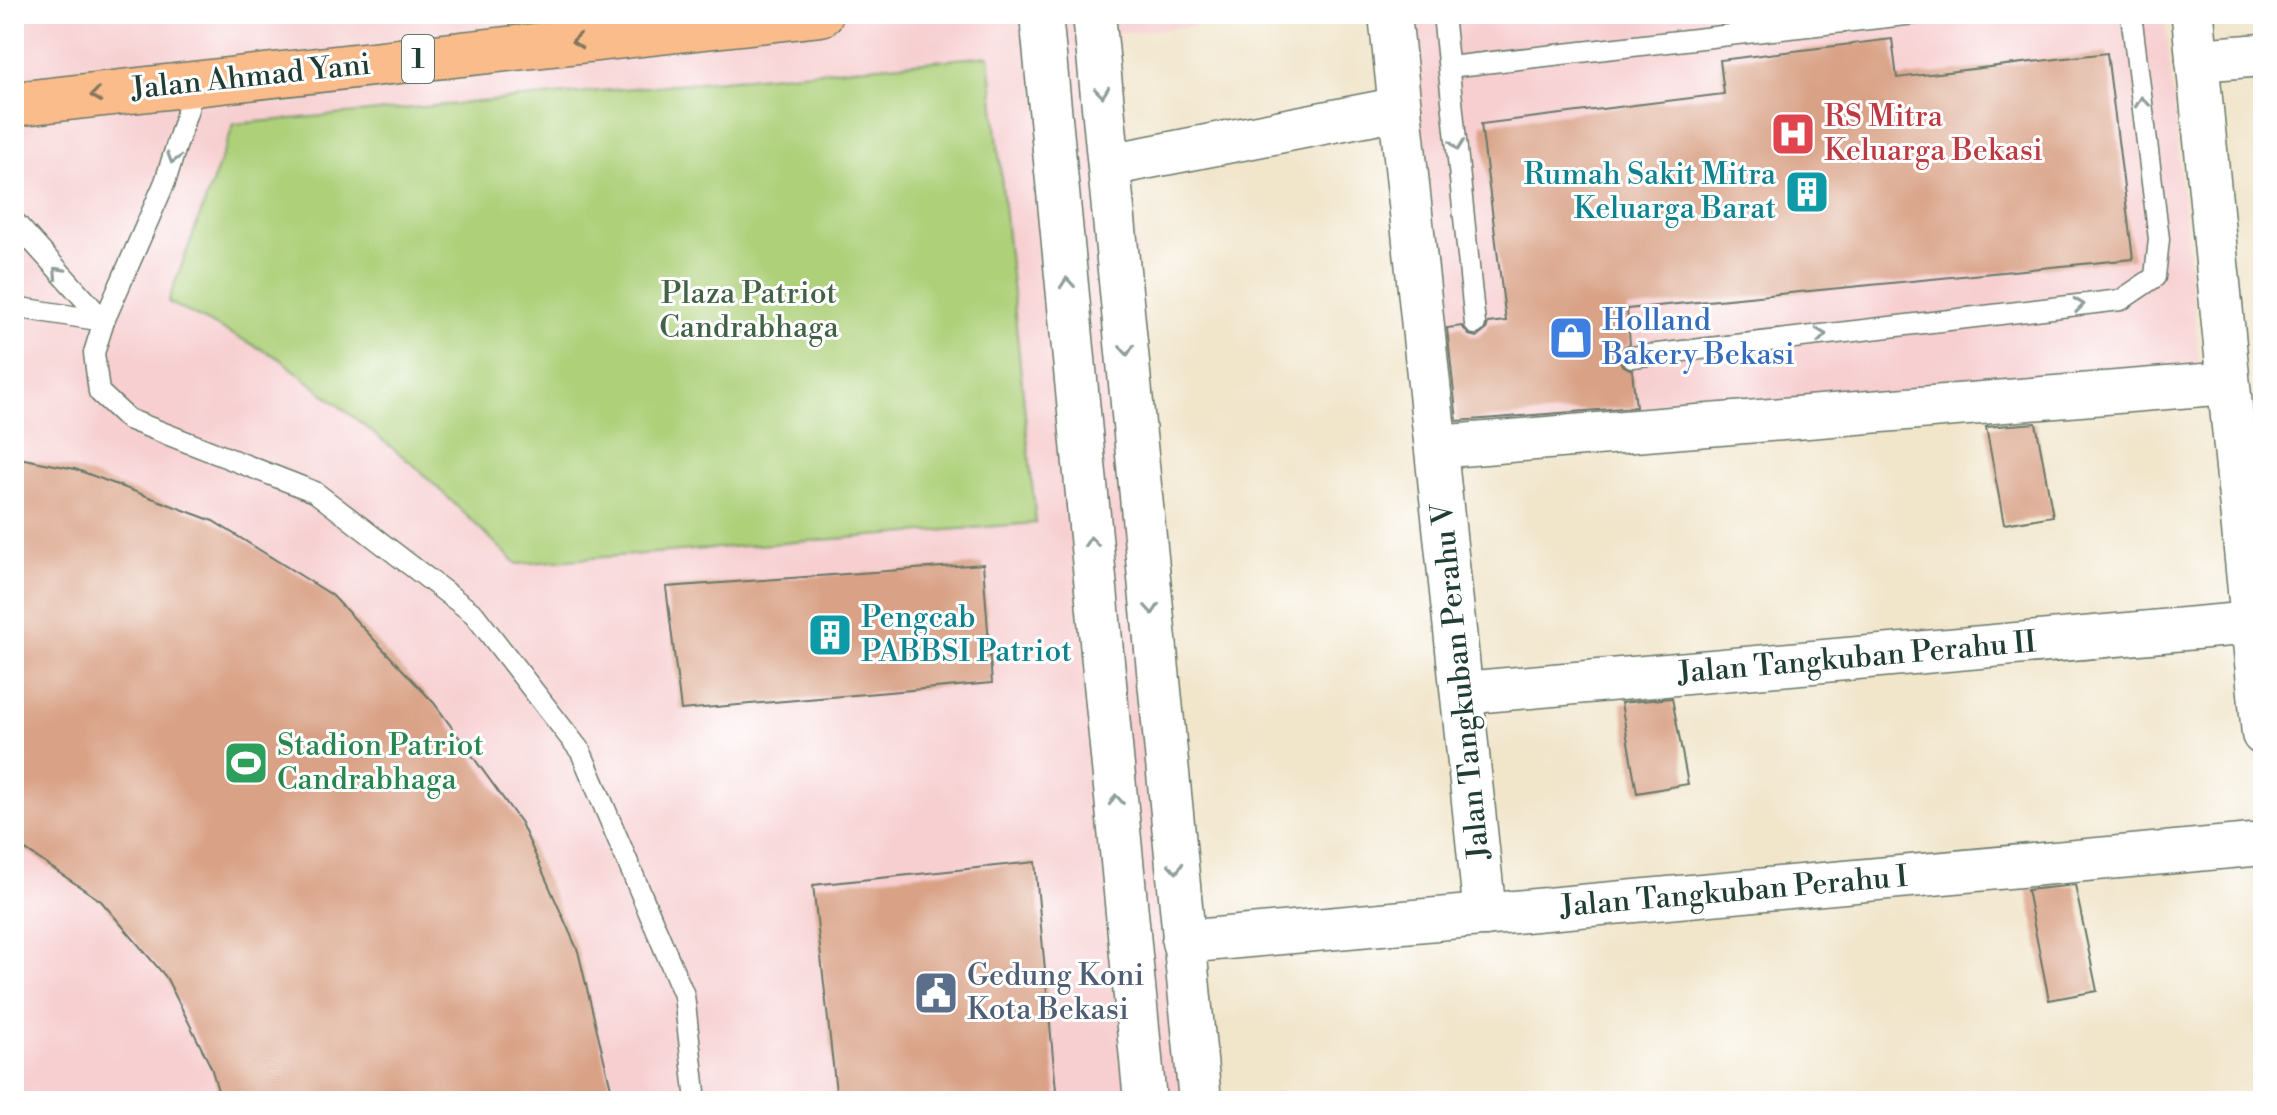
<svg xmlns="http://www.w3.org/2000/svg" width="2277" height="1115" viewBox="0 0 2277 1115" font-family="'Libre Bodoni',serif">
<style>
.built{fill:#f7cfd0}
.green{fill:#add079;stroke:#668656;stroke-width:2}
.building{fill:#d9a286}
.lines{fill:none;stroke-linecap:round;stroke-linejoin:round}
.service-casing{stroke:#687868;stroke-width:23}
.minor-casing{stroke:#687868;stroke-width:45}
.trunk-casing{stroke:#687868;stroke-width:47}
.service{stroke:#fff;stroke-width:20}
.minor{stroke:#fff;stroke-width:42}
.trunk{stroke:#fabc8b;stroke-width:44}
.oneway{stroke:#82765b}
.oneway2{stroke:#8f9e9a}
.labels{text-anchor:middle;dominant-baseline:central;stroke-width:6;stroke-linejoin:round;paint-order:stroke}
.shield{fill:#fff;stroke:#627771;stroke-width:2}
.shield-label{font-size:28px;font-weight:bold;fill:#1f3d34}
.street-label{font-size:30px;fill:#1f3d34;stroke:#fff}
.health-label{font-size:30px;fill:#be3a42;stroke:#fff;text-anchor:start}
.culture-label{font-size:30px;fill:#0d838f;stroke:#fff;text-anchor:end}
.park-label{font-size:30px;fill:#426245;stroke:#fff}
.shop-label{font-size:30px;fill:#366cbe;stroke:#fff;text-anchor:start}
.leisure-label{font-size:30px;fill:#27864d;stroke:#fff;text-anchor:start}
.service-label{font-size:30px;fill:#4e5e75;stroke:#fff;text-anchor:start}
</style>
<rect width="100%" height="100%" fill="#fff"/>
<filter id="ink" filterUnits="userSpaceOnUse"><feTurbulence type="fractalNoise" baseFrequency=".0125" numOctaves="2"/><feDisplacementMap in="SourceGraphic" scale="16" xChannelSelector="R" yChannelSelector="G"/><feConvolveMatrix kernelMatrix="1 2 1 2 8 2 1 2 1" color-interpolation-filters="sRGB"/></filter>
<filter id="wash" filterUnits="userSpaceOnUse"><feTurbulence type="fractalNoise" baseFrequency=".006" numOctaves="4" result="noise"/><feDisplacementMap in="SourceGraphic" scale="32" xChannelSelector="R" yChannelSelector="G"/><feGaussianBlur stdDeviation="1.8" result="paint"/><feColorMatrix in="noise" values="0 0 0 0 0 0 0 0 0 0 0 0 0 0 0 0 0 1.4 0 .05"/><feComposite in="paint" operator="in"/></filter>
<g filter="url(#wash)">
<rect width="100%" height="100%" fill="#f1e5ca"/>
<g class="built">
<polygon points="14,14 1314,14 1119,34 1211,1101 14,1101"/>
<polygon points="1396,14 2165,14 2200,370 1444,442"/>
</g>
<polygon class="green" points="989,56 1036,523 517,564 415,466 279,358 168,302 234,124"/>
<g id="blocks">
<g class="building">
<polygon points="1892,39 1897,78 2107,53 2133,259 1627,309 1630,344 1624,347 1619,358 1622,365 1632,370 1636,407 1457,421 1447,328 1462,326 1469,335 1477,337 1486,330 1488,323 1506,321 1481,124 1724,94 1720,60"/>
<polygon points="2036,423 2053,516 2004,524 1986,427"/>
<polygon points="14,457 75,469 213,521 332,595 434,703 521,823 578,951 614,1101 221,1101 211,1067 166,977 101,901 27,851 14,846"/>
<polygon points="983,564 992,683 681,710 666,587"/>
<polygon points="1672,698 1688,784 1637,793 1621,703"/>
<polygon points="1035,862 1057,1101 837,1101 813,885"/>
<polygon points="2075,885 2097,991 2049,1000 2027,890"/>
</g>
</g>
</g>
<g filter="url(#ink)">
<use href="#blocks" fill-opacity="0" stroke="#687868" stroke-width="2"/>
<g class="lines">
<g class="service-casing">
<g id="service">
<polyline points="1443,14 1475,324"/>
<polyline points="1449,67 1914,14"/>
<polyline points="196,83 165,182 104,321 94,353 99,392 128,419 315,492 474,614 581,752 684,995 696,1101"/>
<polyline points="14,221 104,321"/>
<polyline points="14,307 104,321"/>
<polyline points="1632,357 2121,300 2155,277 2159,239 2131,14"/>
</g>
</g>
<g class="minor-casing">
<g id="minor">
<polyline points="1041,14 1145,1101"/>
<polyline points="1094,14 1200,1101"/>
<polyline points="1390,14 1485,915"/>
<polyline points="2193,17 2263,734"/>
<polyline points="2197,60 2263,55"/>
<polyline points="1109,165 1400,108"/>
<polyline points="1436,447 2228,383"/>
<polyline points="1462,693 2252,623"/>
<polyline points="1183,942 2263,844"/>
</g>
</g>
<g class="trunk-casing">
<polyline id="trunk" points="14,104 821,14"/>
</g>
<use href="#service" class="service"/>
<use href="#minor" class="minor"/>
<use href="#trunk" class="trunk"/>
</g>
<defs><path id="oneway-chevron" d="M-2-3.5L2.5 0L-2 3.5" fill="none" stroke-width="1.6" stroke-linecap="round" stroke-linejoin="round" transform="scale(2)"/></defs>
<g class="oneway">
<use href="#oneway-chevron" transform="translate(577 41) rotate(174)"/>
<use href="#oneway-chevron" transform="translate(96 95) rotate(173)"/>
</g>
<g class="oneway2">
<use href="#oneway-chevron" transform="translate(1102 92) rotate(84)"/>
<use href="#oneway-chevron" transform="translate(2142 102) rotate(-97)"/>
<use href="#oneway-chevron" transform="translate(1457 145) rotate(84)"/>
<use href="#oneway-chevron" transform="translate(173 158) rotate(107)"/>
<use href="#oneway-chevron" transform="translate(58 272) rotate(-133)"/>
<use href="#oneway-chevron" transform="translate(1067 283) rotate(-95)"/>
<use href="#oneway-chevron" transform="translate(2079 305) rotate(-7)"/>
<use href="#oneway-chevron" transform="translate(1821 335) rotate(-7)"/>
<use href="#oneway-chevron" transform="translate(1127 350) rotate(85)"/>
<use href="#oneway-chevron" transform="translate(1091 542) rotate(-95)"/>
<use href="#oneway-chevron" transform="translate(1152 609) rotate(85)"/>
<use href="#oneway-chevron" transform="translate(1116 800) rotate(-95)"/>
<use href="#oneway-chevron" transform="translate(1176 868) rotate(85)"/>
</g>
</g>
<defs>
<g id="hospital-square" transform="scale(2.3)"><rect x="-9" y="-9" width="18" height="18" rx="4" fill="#e0444e" stroke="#fff"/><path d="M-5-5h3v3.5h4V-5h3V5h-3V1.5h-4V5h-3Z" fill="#fff"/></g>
<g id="building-square" transform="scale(2.3)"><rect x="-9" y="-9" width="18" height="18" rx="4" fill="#0f9aa8" stroke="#fff"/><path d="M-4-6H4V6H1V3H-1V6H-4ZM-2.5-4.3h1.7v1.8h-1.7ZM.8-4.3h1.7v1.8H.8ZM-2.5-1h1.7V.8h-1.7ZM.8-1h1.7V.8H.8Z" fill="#fff"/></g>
<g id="shop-square" transform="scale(2.3)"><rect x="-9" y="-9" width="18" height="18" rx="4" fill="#3f7fe0" stroke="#fff"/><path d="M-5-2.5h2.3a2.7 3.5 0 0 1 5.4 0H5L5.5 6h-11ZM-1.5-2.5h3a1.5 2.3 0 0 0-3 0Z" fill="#fff"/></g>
<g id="stadium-square" transform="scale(2.3)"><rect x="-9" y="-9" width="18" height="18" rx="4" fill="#2e9e5b" stroke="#fff"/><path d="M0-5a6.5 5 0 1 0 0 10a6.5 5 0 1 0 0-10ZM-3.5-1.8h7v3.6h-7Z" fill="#fff"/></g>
<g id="civic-square" transform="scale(2.3)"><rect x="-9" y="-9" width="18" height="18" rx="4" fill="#5c6f8a" stroke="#fff"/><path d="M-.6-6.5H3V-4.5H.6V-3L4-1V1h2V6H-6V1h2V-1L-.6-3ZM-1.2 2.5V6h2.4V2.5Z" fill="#fff"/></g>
</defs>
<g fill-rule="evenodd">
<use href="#hospital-square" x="1793" y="134"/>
<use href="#building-square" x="1807" y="192"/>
<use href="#shop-square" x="1571" y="338"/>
<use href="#building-square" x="830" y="635"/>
<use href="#stadium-square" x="246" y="763"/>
<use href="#civic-square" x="936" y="993"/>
</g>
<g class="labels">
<rect class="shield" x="402" y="35" width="32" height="48" rx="6"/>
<g class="shield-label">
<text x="418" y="59">1</text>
</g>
<g class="street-label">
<text transform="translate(251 77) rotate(-6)">Jalan Ahmad Yani</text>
<text transform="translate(1857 658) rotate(-5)">Jalan Tangkuban Perahu II</text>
<text transform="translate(1461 681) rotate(-96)">Jalan Tangkuban Perahu V</text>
<text transform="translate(1734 892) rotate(-5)">Jalan Tangkuban Perahu I</text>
</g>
<g class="health-label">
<text x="1824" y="117">RS Mitra<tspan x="1824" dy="34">Keluarga Bekasi</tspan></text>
</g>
<g class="culture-label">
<text x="1776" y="175">Rumah Sakit Mitra<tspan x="1776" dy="34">Keluarga Barat</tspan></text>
<text x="861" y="618" text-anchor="start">Pengcab<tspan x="861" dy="34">PABBSI Patriot</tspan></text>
</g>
<g class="park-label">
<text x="749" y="294">Plaza Patriot<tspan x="749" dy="34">Candrabhaga</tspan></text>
</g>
<g class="shop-label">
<text x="1602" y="321">Holland<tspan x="1602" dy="34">Bakery Bekasi</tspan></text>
</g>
<g class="leisure-label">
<text x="277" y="746">Stadion Patriot<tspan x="277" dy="34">Candrabhaga</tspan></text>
</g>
<g class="service-label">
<text x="967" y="976">Gedung Koni<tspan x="967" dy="34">Kota Bekasi</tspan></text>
</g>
</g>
<rect width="2277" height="1115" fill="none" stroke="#fff" stroke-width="48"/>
</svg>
